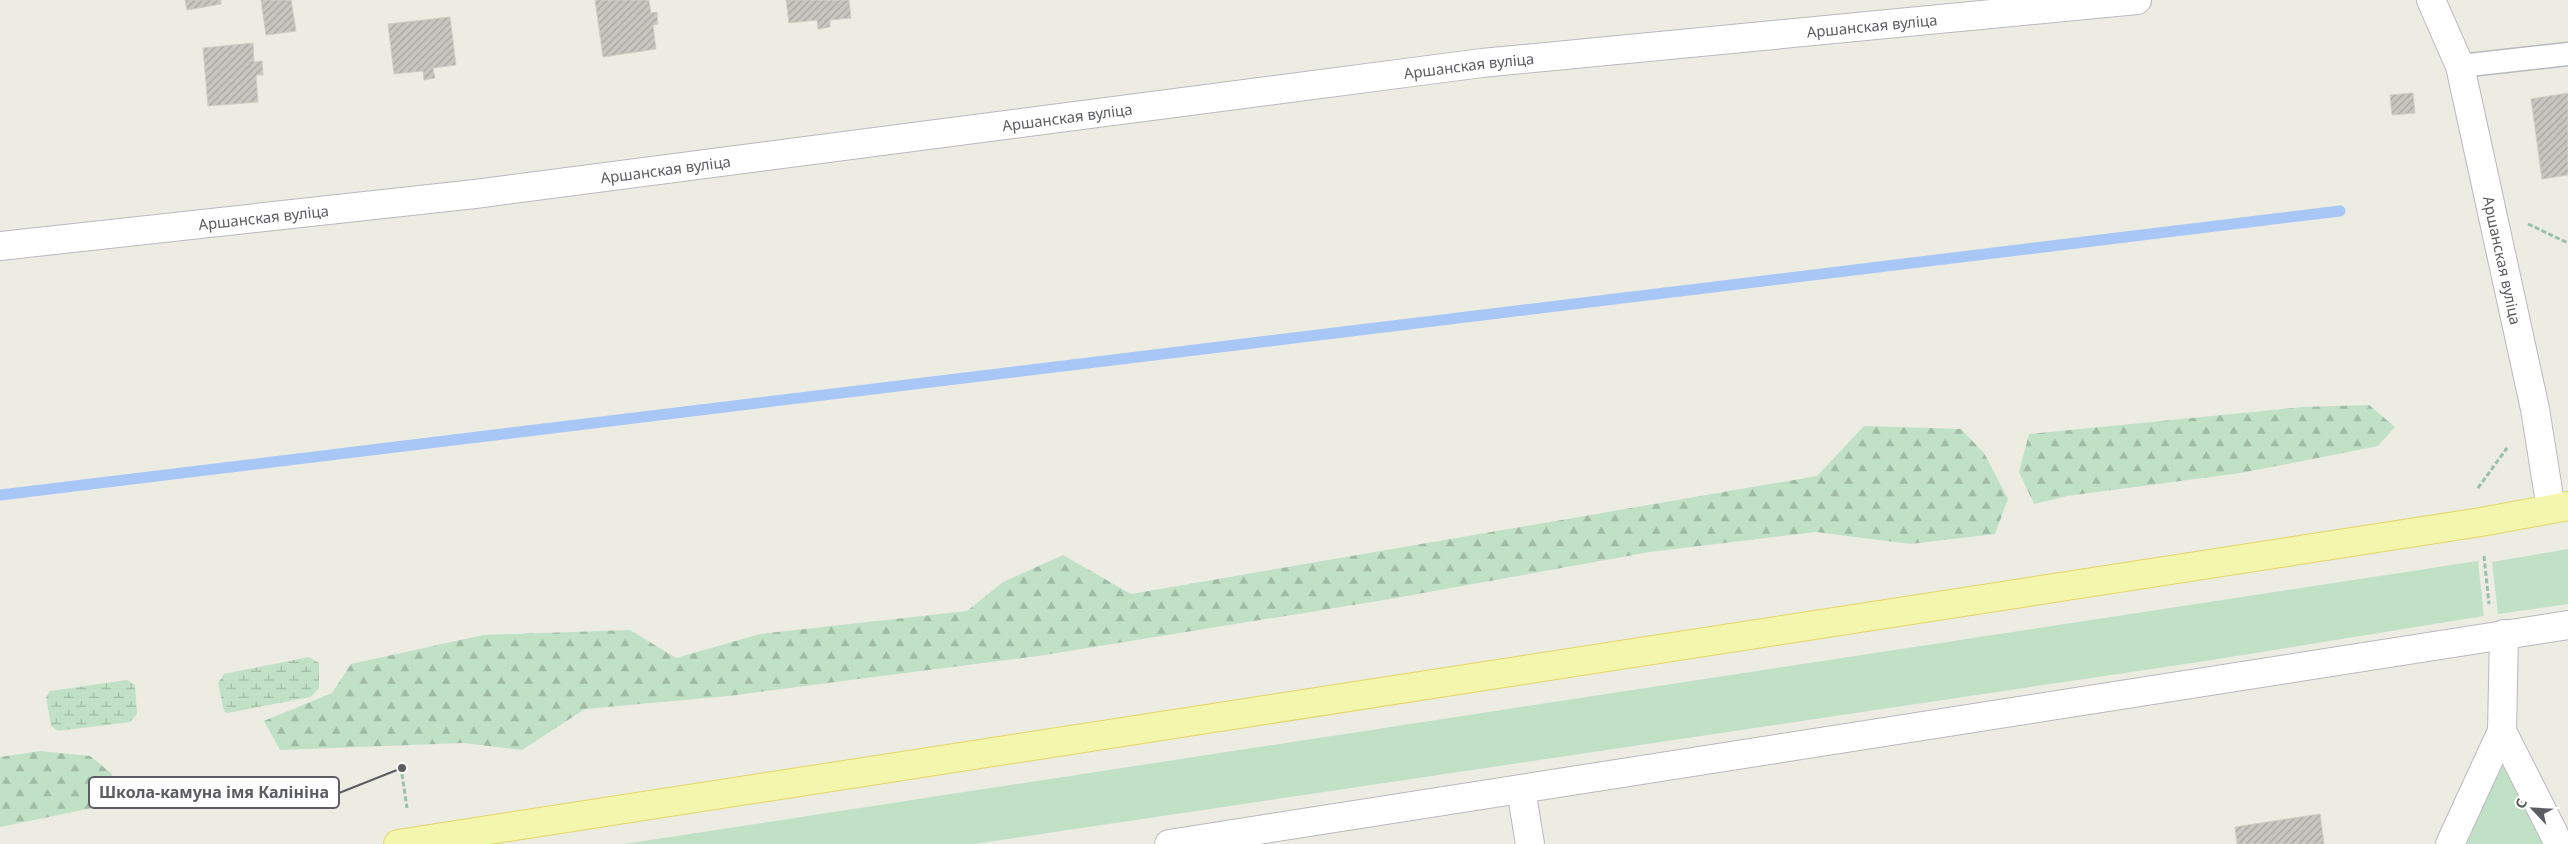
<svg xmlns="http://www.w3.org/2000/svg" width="2568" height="844" viewBox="0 0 2568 844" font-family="'Noto Sans',sans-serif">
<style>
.grass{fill:#c1e1c7}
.forest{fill:url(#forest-firs)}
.wetland{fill:url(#wetland-marsh)}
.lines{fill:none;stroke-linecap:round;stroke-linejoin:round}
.stream{stroke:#a8c6f6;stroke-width:11}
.building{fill:url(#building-hatch);stroke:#d0cec2}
.service-casing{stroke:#b8b9be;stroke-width:25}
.minor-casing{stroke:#b8b9be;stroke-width:30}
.primary-casing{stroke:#e3d665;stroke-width:30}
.path{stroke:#9abfab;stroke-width:3;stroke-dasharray:5 2.5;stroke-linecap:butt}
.service{stroke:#fff;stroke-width:22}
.minor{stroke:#fff;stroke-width:28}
.primary{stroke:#f5f6ad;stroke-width:28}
.labels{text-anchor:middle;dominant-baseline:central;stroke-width:4;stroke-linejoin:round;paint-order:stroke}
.street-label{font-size:15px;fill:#5b5d62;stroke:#fff}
.leader{fill:none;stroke:#5b5d62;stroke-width:2}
.callout-dot{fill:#5b5d62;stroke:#fff;stroke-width:2}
.callout{fill:#fff;stroke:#5b5d62;stroke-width:2}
.callout-label{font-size:16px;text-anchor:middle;font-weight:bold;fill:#5b5d62}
</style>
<defs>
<pattern id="forest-firs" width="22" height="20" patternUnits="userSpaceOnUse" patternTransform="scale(1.25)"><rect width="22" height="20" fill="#c1e1c7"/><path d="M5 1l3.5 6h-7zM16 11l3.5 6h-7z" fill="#a0baa5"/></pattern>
<pattern id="wetland-marsh" width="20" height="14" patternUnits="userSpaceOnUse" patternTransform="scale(1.25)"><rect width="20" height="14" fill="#c1e1c7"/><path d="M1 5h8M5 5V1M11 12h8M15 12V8" fill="none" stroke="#a0baa5"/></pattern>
<pattern id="building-hatch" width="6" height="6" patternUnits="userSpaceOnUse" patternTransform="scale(1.25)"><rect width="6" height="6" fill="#c7c6c0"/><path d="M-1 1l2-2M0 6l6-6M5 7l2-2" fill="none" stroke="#a5a49f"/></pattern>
</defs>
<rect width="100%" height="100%" fill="#ecece3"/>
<g class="grass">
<polygon points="2568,549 2568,604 2498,614 2492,562"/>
<polygon points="2478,561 2484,616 2199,662 974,844 624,844"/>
<polygon points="2504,763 2546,844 2464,844"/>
</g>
<g class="forest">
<polygon points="2369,405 2395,427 2378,446 2241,473 2067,496 2034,504 2019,472 2029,434 2303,407"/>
<polygon points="1864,426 1961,429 1984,453 2008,499 1995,534 1910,544 1816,532 1650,552 1390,599 1038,656 728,696 585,709 522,750 463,743 280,750 264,721 332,693 351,664 483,635 630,630 676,658 760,634 967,611 1003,582 1063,555 1131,594 1817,476"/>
<polygon points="40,751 90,756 112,774 117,803 0,827 0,757"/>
</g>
<g class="wetland">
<polygon points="309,657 319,663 319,688 311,697 227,713 224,711 218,683 224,674"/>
<polygon points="127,680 135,685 137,714 130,722 58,731 51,726 46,697 50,691"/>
</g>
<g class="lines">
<polyline class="stream" points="0,495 2340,211"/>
</g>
<g class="building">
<polygon points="185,0 221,0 221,4 187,10"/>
<polygon points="261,0 291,0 296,31 266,35"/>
<polygon points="595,0 649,0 651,13 657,12 658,24 653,25 656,49 603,57"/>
<polygon points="786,0 849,0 851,18 830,20 830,27 818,29 817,20 789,23"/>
<polygon points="450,17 456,65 433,68 435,78 424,80 423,71 394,74 388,24"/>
<polygon points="253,43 254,62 262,61 263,75 256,75 258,102 208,106 203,48"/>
<polygon points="2413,93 2415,113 2392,115 2390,95"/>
<polygon points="2568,93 2568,175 2542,179 2531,99"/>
<polygon points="2320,814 2324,844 2237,844 2235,827"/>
</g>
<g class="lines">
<g class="service-casing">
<polyline id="service" points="2460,66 2568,54"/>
</g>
<g class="minor-casing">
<g id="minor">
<path id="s1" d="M2431 0 2460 66 2535 409 2551 509"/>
<path id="s2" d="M0 246 475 194 1482 63 2137 0"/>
<polyline points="2504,634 2502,731 2559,844"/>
<polyline points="1521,789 1530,844"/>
<polyline points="1169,844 2568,625"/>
<polyline points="2450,844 2502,731"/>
</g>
</g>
<g class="primary-casing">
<polyline id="primary" points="398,844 2481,522 2568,506"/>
</g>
<g class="path">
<polyline points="2528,224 2568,243"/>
<polyline points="2478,488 2507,448"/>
<polyline points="2484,556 2489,604"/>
<polyline points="402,774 407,808"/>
</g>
<use href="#service" class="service"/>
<use href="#minor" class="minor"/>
<use href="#primary" class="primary"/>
</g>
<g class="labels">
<g class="street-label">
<text stroke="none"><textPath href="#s2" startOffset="1885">Аршанская вуліца</textPath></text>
<text stroke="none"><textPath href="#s2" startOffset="1480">Аршанская вуліца</textPath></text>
<text stroke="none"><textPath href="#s2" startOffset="1075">Аршанская вуліца</textPath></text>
<text stroke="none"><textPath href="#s2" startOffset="670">Аршанская вуліца</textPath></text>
<text stroke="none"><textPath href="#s2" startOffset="265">Аршанская вуліца</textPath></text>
<text stroke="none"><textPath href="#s1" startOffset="271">Аршанская вуліца</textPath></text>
</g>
</g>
<path class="leader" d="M402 768L339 793"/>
<circle class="callout-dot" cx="402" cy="768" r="5"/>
<rect class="callout" x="89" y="777" width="250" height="31" rx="5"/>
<g class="callout-label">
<text x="214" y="798">Школа-камуна імя Калініна</text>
</g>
<g transform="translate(2533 809) rotate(295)" stroke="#ffffff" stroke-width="4" paint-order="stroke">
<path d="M0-4L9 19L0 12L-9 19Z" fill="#5b5d62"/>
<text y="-8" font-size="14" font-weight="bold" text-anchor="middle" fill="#5b5d62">С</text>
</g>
</svg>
